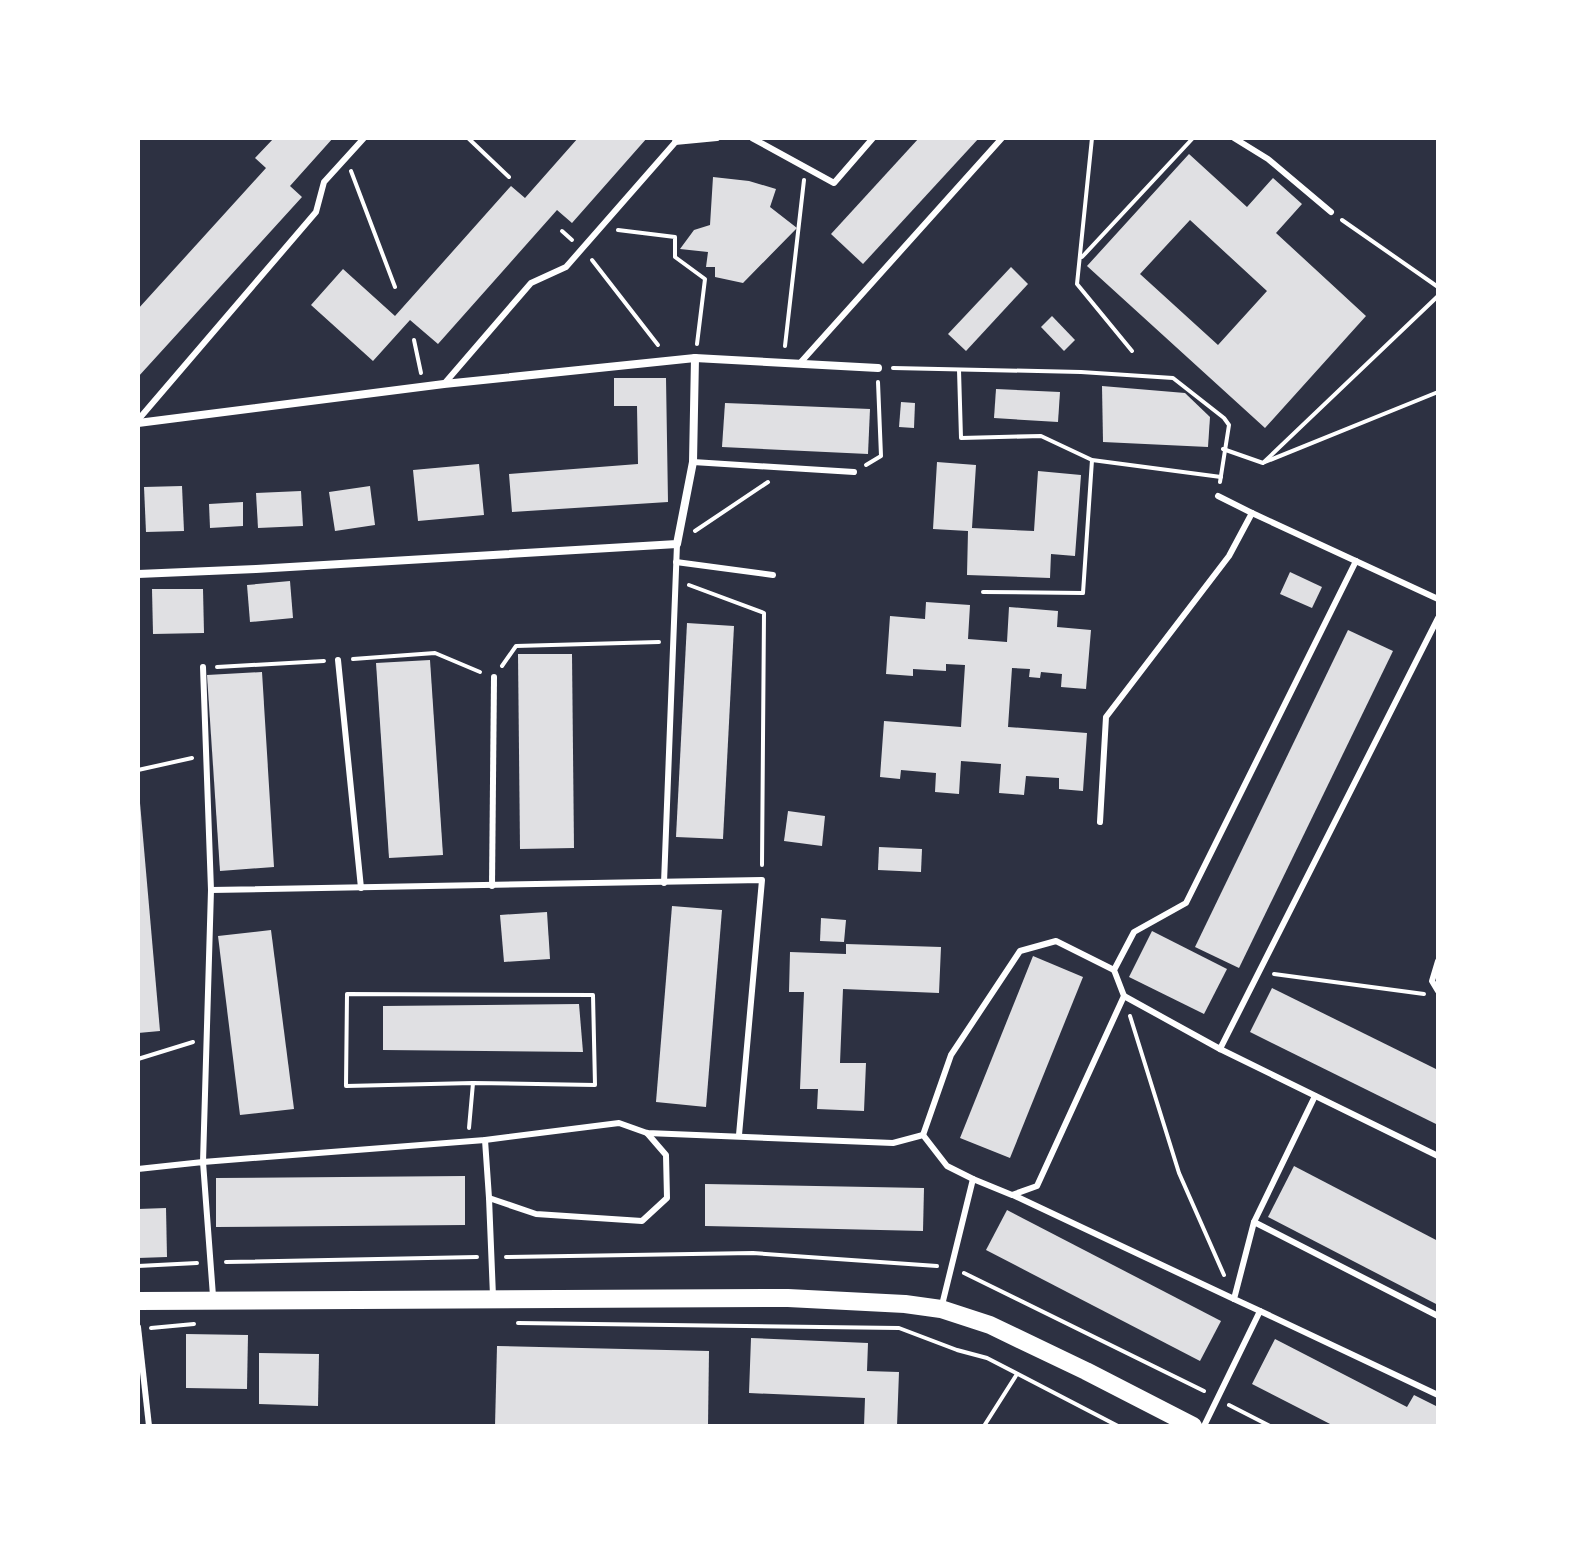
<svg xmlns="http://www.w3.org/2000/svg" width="1576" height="1564" viewBox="0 0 1576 1564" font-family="Montserrat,sans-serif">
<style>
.building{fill:#e0e0e3;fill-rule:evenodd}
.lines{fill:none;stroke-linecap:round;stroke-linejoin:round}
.path{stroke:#fff;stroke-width:4}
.service{stroke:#fff;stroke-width:6}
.minor{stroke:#fff;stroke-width:8}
.primary{stroke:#fff;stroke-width:18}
</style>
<rect width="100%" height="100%" fill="#2d3142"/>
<g class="building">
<polygon points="274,138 333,138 290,186 302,197 138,377 138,309 266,168 255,158"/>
<polygon points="578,138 647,138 572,223 557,210 438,344 410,320 373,361 311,305 343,269 395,316 511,186 525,198"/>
<polygon points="919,138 979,138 863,264 831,234"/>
<path d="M1189 154 1247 207 1273 178 1302 204 1276 233 1366 316 1265 428 1087 266ZM1190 220 1267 291 1218 345 1140 274Z"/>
<polygon points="713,177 749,181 776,189 770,207 797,228 743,283 715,277 715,267 706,267 708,252 680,249 694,230 710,225"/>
<polygon points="1011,267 1028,284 966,351 948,334"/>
<polygon points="1052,316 1075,340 1064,351 1041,327"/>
<polygon points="614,378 666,378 668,502 512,512 509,474 638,464 637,406 614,406"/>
<polygon points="1102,386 1185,393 1210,417 1208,447 1103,442"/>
<polygon points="996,389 1060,392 1058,422 994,418"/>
<polygon points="901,402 915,403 914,428 899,427"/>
<polygon points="725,403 870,409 868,454 722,447"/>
<polygon points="937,462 976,465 972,528 1034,531 1038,471 1081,475 1075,556 1051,554 1050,578 967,575 968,531 933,529"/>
<polygon points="479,464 484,515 418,521 413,470"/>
<polygon points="182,486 184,531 146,532 144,487"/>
<polygon points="370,486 375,525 335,531 329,492"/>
<polygon points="301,491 303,526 258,528 256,493"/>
<polygon points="243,502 243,526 210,528 209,504"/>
<polygon points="1290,572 1322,587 1312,608 1280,594"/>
<polygon points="290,581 293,618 250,622 247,585"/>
<polygon points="152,589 203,589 204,633 153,634"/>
<polygon points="926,602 970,605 968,639 1007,642 1009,607 1058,611 1057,627 1091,630 1086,689 1061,687 1062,674 1041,672 1040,678 1029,677 1030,669 1012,668 1008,727 1087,733 1083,791 1059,789 1059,778 1026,776 1024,795 999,793 1001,764 961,761 959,794 935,792 936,773 901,770 900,779 880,777 884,721 961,727 965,665 946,664 946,671 913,669 913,676 886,674 890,616 925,619"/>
<polygon points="687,623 734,626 723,839 676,837"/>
<polygon points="1348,630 1393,651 1239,968 1195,947"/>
<polygon points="518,654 572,654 574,848 520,849"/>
<polygon points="430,660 443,855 389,858 376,663"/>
<polygon points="262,672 274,867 220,871 207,675"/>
<polygon points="138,803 140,803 160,1031 138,1033"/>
<polygon points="788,811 825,816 822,846 784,841"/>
<polygon points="879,847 922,849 921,872 878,870"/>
<polygon points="672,906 722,910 706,1107 656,1102"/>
<polygon points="547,912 550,959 504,962 500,915"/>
<polygon points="821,918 846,920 844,942 820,941"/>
<polygon points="271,930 294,1109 240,1115 218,936"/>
<polygon points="1152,931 1227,969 1204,1014 1129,977"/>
<polygon points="846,944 941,947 939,993 843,989 840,1063 866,1063 864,1111 817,1109 818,1089 800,1089 804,992 789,992 790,952 846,954"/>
<polygon points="1033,956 1083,977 1010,1158 960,1138"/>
<polygon points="1272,988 1438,1070 1438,1125 1250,1032"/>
<polygon points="579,1004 583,1052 383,1050 383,1006"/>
<polygon points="1294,1166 1438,1241 1438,1305 1268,1217"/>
<polygon points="465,1176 465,1225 216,1227 216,1178"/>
<polygon points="705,1184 924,1188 923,1231 705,1226"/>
<polygon points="166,1208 167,1257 138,1258 138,1209"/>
<polygon points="1007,1210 1221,1321 1200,1361 986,1250"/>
<polygon points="186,1334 248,1335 247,1389 186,1388"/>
<polygon points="751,1338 868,1343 867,1371 899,1372 897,1426 864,1426 865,1398 749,1393"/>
<polygon points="1275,1339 1407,1407 1414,1395 1438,1407 1438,1426 1334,1426 1252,1384"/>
<polygon points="497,1346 709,1351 708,1426 495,1426"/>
<polygon points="259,1353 319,1354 318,1406 259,1404"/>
</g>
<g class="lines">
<g class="path">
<polyline points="468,138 509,177"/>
<polyline points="1092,138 1077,284 1132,351"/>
<polyline points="351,171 395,287"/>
<polyline points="1342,220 1438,287"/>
<polyline points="618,230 675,237 675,257 705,279 697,344"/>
<polyline points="562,231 572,240"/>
<polyline points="1082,257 1193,138"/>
<polyline points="592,260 658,345"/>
<polyline points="414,340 421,373"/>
<polyline points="785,346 804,180"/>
<polyline points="893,368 1081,372 1173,378 1224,418 1229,425 1220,482"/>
<polyline points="959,370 961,438 1041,436 1092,460 1221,477"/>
<polyline points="1223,449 1263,463 1438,296"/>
<polyline points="1265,462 1438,392"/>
<polyline points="866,465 881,456 878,382"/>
<polyline points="695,531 768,482"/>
<polyline points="689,585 764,613 762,865"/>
<polyline points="983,592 1083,593 1092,460"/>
<polyline points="353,659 435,653 480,672"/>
<polyline points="502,666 516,646 659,642"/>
<polyline points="217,667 324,661"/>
<polyline points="138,770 192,758"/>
<polyline points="1274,974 1424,994"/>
<polygon points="347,994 593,995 595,1085 473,1083 346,1086"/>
<polyline points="1130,1016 1179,1173 1224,1275"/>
<polyline points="138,1059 193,1042"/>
<polyline points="469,1128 473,1083"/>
<polyline points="506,1257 753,1253 937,1266"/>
<polyline points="226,1262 477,1257"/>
<polyline points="138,1266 197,1263"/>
<polyline points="964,1273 1204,1391"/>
<polyline points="518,1323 899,1328 957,1350 987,1358 1118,1426"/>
<polyline points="151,1328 194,1324"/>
<polyline points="1229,1405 1270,1426"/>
<polyline points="984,1426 1017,1374"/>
</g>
<g class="service">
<polyline points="752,138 834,183 873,138"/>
<polyline points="1234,138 1268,159 1331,212"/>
<polyline points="675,142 717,138"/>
<polyline points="801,362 1002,138"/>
<polyline points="444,384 531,283 566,267 679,138"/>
<polyline points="138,420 316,212 324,182 364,138"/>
<polyline points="693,462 854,472"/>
<polyline points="1252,513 1438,599"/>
<polyline points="676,562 773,575"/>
<polyline points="338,660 361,888"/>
<polyline points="203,667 211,890 203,1162 485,1140 619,1123 647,1133 893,1143 923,1135 947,1166 973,1179"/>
<polyline points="1100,822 1106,717 1229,556 1252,513 1218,496"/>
<polyline points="664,883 677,544"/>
<polyline points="492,886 494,677"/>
<polyline points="211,890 762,880 739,1135"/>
<polyline points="1438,961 1432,981 1438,991"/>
<polyline points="1124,996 1220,1049 1438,618"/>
<polyline points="1220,1049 1438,1156"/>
<polyline points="923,1135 951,1055 1020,951 1056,941 1114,970"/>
<polyline points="485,1140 489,1198"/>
<polyline points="138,1169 203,1162 213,1296"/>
<polyline points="1013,1195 1234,1299"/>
<polyline points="1254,1222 1315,1096"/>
<polyline points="493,1296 489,1198 536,1214 642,1221 667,1198 666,1155 647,1133"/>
<polyline points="942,1305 973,1179 1012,1195 1037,1186 1124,996 1114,970 1134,932 1186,903 1356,561"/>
<polyline points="1260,1311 1234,1299 1254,1222 1438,1316"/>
<polyline points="138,1327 149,1426"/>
<polyline points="1204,1426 1260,1311 1438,1395"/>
</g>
<g class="minor">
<polyline points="138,423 444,384 695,358 878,368"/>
<polyline points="138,574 256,569 677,544 693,462 695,358"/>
</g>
<polyline class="primary" points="138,1301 788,1298 905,1304 941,1309 990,1325 1086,1371 1193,1426"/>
</g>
<rect width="1576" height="1564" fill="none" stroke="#ffffff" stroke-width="280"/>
</svg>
